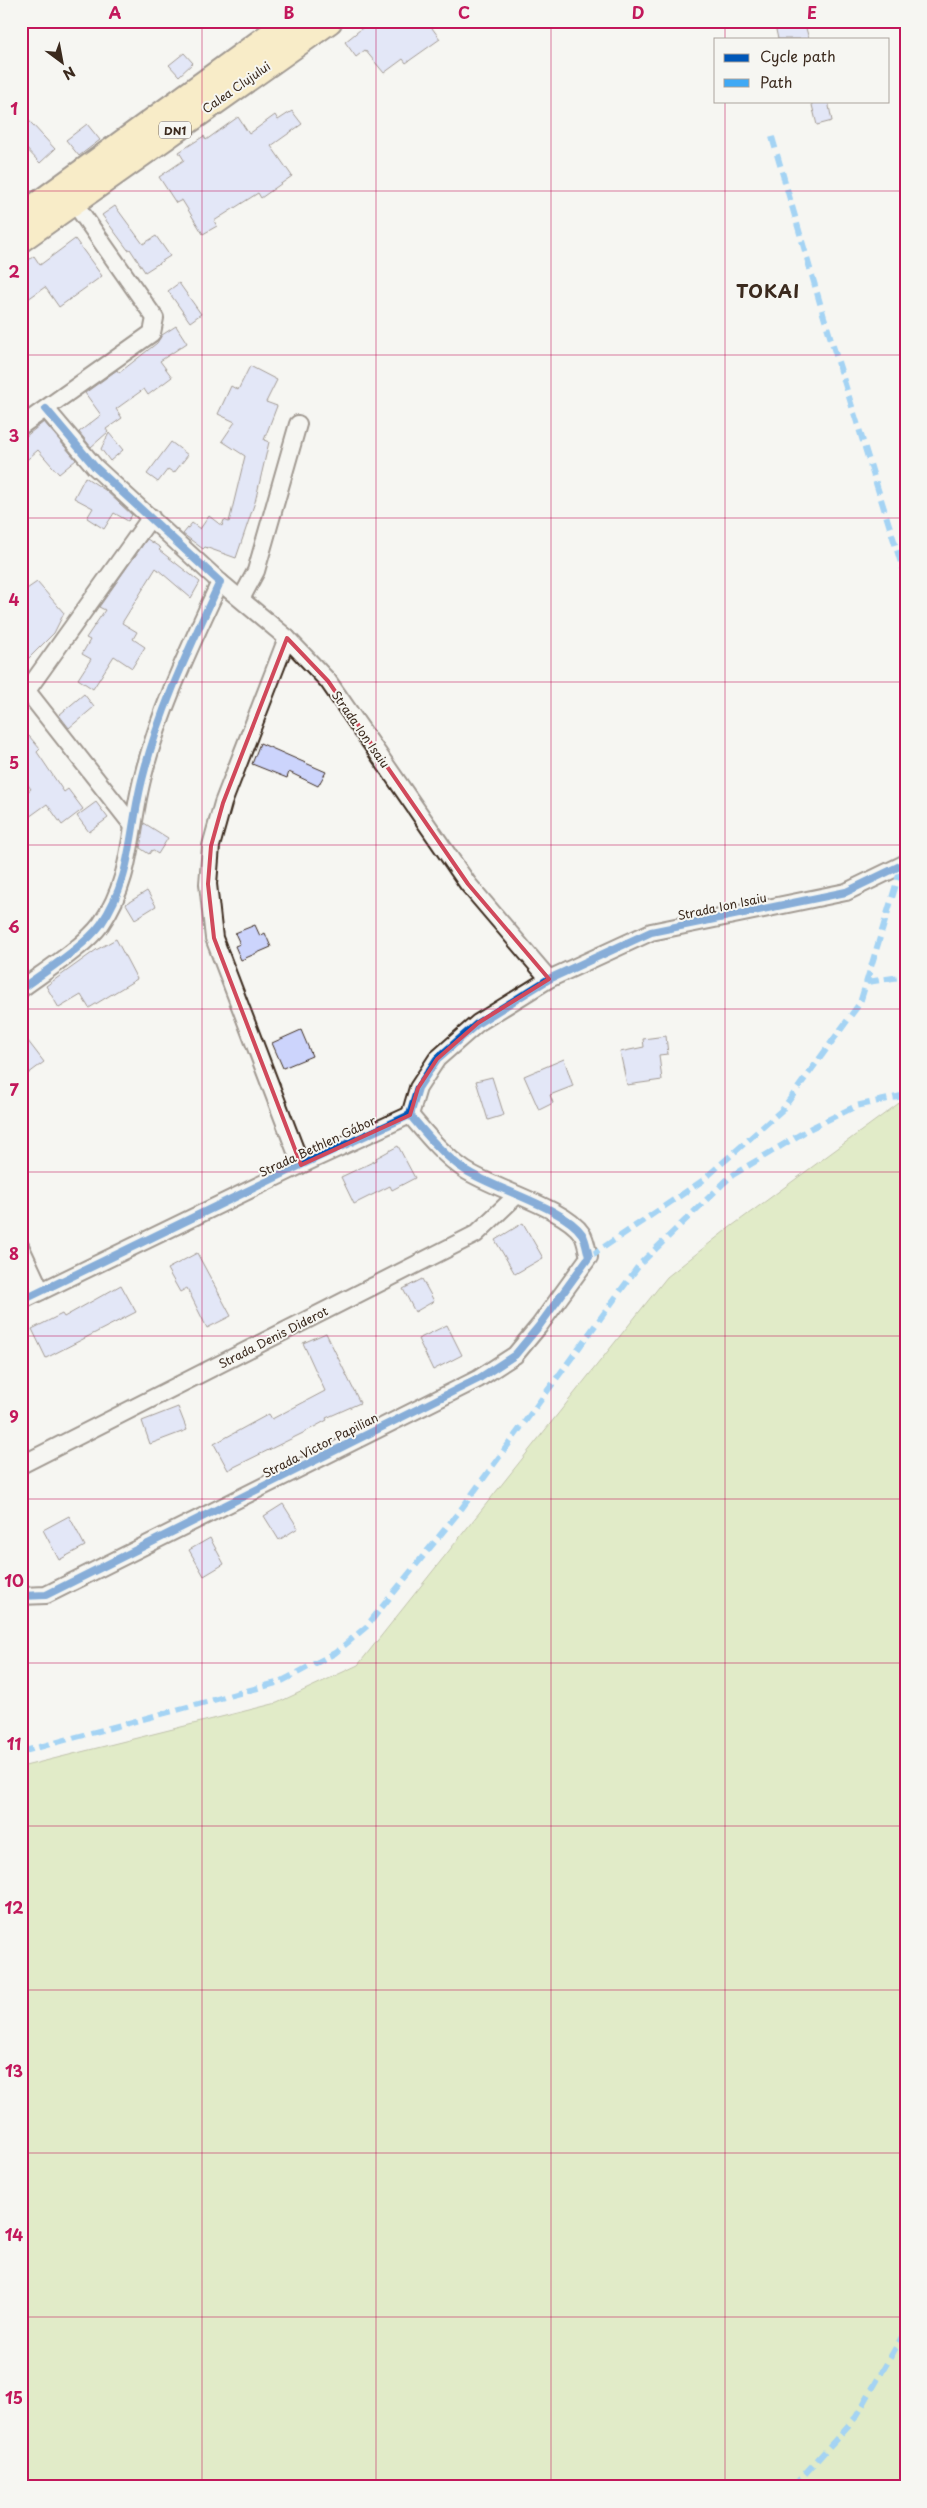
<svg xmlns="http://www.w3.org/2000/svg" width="927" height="2508" viewBox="0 0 927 2508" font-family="'Playpen Sans',sans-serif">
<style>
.green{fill:#c7de94;stroke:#818459}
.building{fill:#ccd4fc;stroke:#3b2a1e}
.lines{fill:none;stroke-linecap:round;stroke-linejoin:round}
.minor-casing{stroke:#3b2a1e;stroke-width:20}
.primary-casing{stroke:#3b2a1e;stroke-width:29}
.minor{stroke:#f6f6f2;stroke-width:16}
.primary{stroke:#fadf96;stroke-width:25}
.quiet{stroke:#3fa9f5;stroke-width:6;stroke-dasharray:12 6;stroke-linecap:butt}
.cycleway-casing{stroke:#f6f6f2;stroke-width:11}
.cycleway{stroke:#0057b8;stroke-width:8}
.marked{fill:none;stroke:#d1495b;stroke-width:4;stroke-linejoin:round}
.grid{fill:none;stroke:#c2185b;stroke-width:1;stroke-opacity:0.55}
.labels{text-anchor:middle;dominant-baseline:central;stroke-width:4;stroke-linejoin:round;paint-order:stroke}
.shield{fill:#f6f6f2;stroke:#73675e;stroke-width:1}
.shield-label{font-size:11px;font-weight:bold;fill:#3b2a1e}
.street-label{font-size:12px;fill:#3b2a1e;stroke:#f6f6f2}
.district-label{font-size:18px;font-weight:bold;letter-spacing:1px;fill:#3b2a1e;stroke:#f6f6f2}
.neatline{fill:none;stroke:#c2185b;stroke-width:2}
.grid-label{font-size:16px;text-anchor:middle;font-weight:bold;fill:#c2185b}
</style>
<rect width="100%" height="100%" fill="#f6f6f2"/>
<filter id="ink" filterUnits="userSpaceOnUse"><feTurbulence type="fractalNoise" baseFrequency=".02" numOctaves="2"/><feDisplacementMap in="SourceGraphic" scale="10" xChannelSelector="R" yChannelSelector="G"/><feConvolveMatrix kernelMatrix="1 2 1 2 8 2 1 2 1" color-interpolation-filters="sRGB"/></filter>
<g filter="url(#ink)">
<polygon class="green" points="906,1098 906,2487 21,2487 21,1767 277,1703 358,1665 667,1277 725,1231"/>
<g class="building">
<polygon points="371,21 427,21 440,39 406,63 403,59 384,73 365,50 356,57 345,42"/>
<polygon points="774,21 804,21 809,39 778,39"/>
<polygon points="184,53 193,63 179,76 169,65"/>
<polygon points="811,101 828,101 832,121 817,125"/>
<polygon points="292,111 302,124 271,146 292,176 261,198 258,193 214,221 217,226 203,234 182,200 176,203 159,177 184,160 179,152 204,136 206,140 238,117 249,134 275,115 278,120"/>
<polygon points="21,112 55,149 40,163 21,143"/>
<polygon points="87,124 100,140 79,156 66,140"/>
<polygon points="115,206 143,244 156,236 170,256 145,272 130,249 128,250 102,215"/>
<polygon points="75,239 102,276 59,307 45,287 21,304 21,266 34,256 40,265"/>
<polygon points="179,283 201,314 190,322 168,291"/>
<polygon points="176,326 187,343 160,361 172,377 148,395 144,389 116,409 122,418 106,429 108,432 91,447 79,432 101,415 85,393 117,370 119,373 157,343 162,335"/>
<polygon points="250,366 277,380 266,402 277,406 264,440 269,442 255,502 236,558 205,547 203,549 183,534 192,523 200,529 209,516 222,526 224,520 229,522 245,456 222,441 235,422 218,414 231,386 238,390"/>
<polygon points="44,422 76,460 59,474 38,450 21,465 21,440"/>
<polygon points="109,433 123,450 110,461 101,449"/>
<polygon points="171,442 188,455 174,473 168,469 158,482 147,474"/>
<polygon points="85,477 105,490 132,515 128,521 114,513 104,529 87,518 93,508 74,498"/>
<polygon points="147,539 161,548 159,550 200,582 191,598 156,568 122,623 137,632 133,639 145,647 132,668 114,656 93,689 78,679 91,659 82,654 90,640 86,638 105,610 99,607"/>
<polygon points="37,582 64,613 54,633 21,666 21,593"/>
<polygon points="84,694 94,707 69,728 59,715"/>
<polygon points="21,732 26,738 29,736 40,749 37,752 64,792 68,789 83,809 62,825 47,804 29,817 21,806 21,796 31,789 21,776 21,772 28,766 25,761 21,764"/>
<polygon points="260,743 326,772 318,786 289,772 287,778 252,764"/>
<polygon points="96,802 108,818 89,832 77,816"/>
<polygon points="144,823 168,838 158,854 152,850 149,854 140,848"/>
<polygon points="147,891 156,906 135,919 126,904"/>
<polygon points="255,925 260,936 265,933 271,947 241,960 235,946 240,944 235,933"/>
<polygon points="116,939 137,979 89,1008 81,995 59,1008 46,986 96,950"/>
<polygon points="301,1030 312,1056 283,1068 272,1043"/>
<polygon points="21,1032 44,1062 21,1079"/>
<polygon points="666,1036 668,1054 659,1055 662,1080 627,1085 620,1052 644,1047 643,1039"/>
<polygon points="564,1059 573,1086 550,1095 553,1103 539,1110 524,1076"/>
<polygon points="492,1077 504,1115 488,1120 476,1081"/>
<polygon points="398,1146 415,1178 392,1190 390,1186 354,1204 341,1177 377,1160 376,1158"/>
<polygon points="523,1223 543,1258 515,1274 495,1240"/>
<polygon points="197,1253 231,1316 207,1328 187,1288 180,1292 167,1269"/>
<polygon points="422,1279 434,1301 415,1312 403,1289"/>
<polygon points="121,1285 136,1312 46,1358 32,1329 62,1314 64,1317"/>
<polygon points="447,1325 462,1355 433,1370 418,1339"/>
<polygon points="326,1333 360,1403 326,1418 327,1420 303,1433 228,1470 214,1444 269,1414 272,1419 325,1391 303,1343"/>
<polygon points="178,1407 187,1430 150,1444 142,1421"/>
<polygon points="283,1504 298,1528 279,1540 264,1516"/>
<polygon points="69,1516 85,1546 59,1560 43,1530"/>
<polygon points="210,1538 224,1564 204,1576 189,1550"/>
</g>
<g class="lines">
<g class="minor-casing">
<g id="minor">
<polyline points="21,426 152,333 155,318 73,201"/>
<polyline points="220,582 287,638 328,681 468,884 549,979"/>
<polyline points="241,599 256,571 298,424"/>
<polyline points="287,638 223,803 211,846 208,884 214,938 301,1165"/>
<polyline points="27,691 133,826"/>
<polyline points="21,699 151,517"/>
<path d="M21 989C44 972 85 946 101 924 133 878 129 828 143 776 160 708 191 645 220 582L95 467 46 409"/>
<polyline points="410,1115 418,1088 437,1059 478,1023 549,979 651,932 846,892 906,863"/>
<polyline points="21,1248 41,1291"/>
<polyline points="21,1301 301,1165 410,1115"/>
<polyline points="21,1465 476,1234 516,1196"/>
<path d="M21 1596 46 1595 478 1379 515 1355 539 1326 589 1257C587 1250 586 1240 582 1234 565 1208 494 1189 465 1170 443 1155 427 1135 410 1115"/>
</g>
</g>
<g class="primary-casing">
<g id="primary">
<polyline points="21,217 290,21"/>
<polyline points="21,239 329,21"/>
</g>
</g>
<use href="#minor" class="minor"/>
<use href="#primary" class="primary"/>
<g class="quiet">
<polyline points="772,137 824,317 906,579"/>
<polyline points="867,982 906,976"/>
<polyline points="589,1257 702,1181 782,1110 860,1003 902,865"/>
<polyline points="21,1752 280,1682 335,1653 366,1627 462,1508 640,1264 731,1176 811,1128 856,1106 906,1095"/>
<polyline points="793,2487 856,2417 906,2330"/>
</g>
<g class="cycleway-casing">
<g id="cycleway">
<path d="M21 989C44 972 85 946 101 924 133 878 129 828 143 776 160 708 191 645 220 582L95 467 46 409"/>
<polyline points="410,1115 418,1088 437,1059 478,1023 549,979 651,932 846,892 906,863"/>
<polyline points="21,1301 301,1165 410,1115"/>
<path d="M21 1596 46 1595 478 1379 515 1355 539 1326 589 1257C587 1250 586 1240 582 1234 565 1208 494 1189 465 1170 443 1155 427 1135 410 1115"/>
</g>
</g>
<use href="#cycleway" class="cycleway"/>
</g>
</g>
<path d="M0 0H927V2508H0ZM287 638 328 681 468 884 549 979 478 1023 437 1059 418 1088 410 1115 301 1165 214 938 208 884 211 846 223 803Z" fill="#f6f6f2" fill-opacity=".55" fill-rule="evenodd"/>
<path class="marked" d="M287 638 328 681 468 884 549 979 478 1023 437 1059 418 1088 410 1115 301 1165 214 938 208 884 211 846 223 803Z"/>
<path class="grid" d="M202 21V2487M376 21V2487M551 21V2487M725 21V39M725 101V2487M21 191H906M21 355H906M21 518H906M21 682H906M21 845H906M21 1009H906M21 1172H906M21 1336H906M21 1499H906M21 1663H906M21 1826H906M21 1990H906M21 2153H906M21 2317H906"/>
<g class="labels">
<rect class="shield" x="159" y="121.5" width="32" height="17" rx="4"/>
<g class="shield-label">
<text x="175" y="130">DN1</text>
</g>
<g class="street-label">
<text transform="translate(236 87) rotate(-35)">Calea Clujului</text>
<text transform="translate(361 729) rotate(55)">Strada Ion Isaiu</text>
<text transform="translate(722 906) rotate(-12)">Strada Ion Isaiu</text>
<text transform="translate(317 1146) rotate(-25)">Strada Bethlen Gábor</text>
<text transform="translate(273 1337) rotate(-27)">Strada Denis Diderot</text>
<text transform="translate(320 1445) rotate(-27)">Strada Victor Papilian</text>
</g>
<g class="district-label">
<text x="768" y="290">TOKAI</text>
</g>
</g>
<rect width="927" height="2508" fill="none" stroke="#f6f6f2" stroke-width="55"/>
<rect x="714" y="38" width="175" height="65" fill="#f6f6f2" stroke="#aba49d"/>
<rect x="724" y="54" width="25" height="8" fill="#0057b8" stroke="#aba49d"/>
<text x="760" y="62" font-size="15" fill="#3b2a1e">Cycle path</text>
<rect x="724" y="79" width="25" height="8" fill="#3fa9f5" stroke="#aba49d"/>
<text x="760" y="88" font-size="15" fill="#3b2a1e">Path</text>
<g transform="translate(62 62) rotate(148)" stroke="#f6f6f2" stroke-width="4" paint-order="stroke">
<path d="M0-4L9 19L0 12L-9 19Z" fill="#3b2a1e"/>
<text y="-8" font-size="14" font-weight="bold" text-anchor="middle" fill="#3b2a1e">N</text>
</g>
<rect x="28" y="28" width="872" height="2452" class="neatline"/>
<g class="grid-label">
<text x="115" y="19">A</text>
<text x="289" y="19">B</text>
<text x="464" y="19">C</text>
<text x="638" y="19">D</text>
<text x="812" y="19">E</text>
<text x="14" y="115">1</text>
<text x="14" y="278">2</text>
<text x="14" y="442">3</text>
<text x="14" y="606">4</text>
<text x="14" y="769">5</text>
<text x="14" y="933">6</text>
<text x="14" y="1096">7</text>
<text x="14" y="1260">8</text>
<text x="14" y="1423">9</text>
<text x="14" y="1587">10</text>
<text x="14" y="1750">11</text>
<text x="14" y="1914">12</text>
<text x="14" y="2077">13</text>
<text x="14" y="2241">14</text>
<text x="14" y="2404">15</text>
</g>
</svg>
